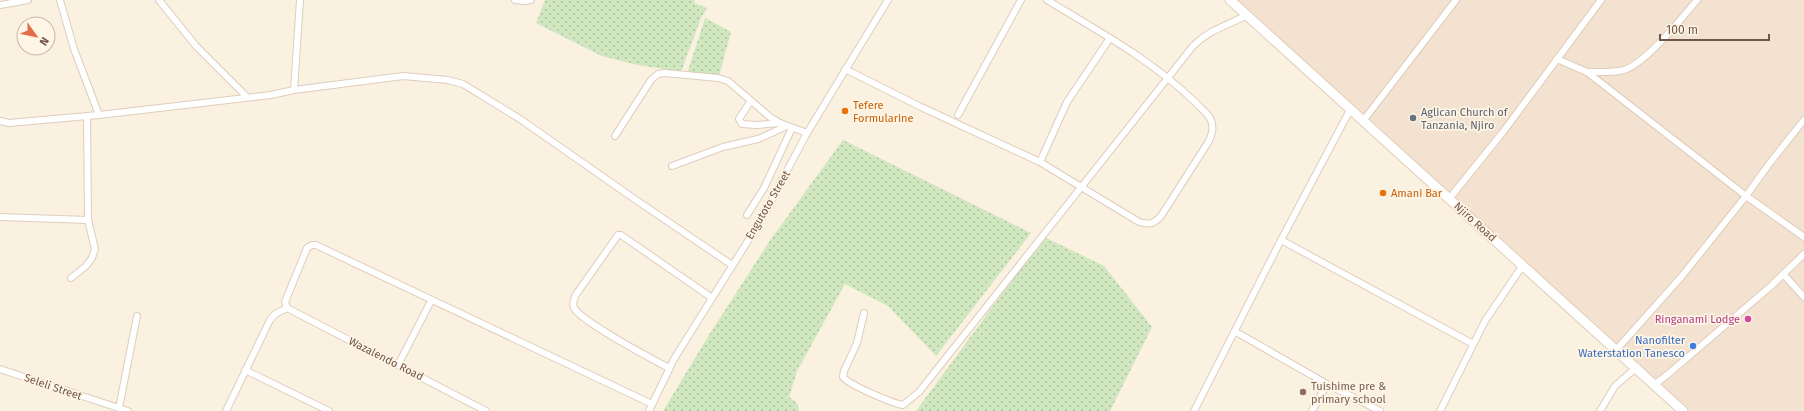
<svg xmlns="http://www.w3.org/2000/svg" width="1804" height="411" viewBox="0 0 1804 411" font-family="'Fira Sans',sans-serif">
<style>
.residential{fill:#f2e2cf}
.grass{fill:url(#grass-dots)}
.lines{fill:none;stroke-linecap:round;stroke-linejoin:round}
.street-casing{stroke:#dfcdbd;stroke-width:8}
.secondary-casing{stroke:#e3cebb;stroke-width:11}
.street{stroke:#fff;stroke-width:6}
.secondary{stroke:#fff;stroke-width:9}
.food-dot{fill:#e8710a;stroke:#fef5e6;stroke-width:1.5}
.worship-dot{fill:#6b7280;stroke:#fef5e6;stroke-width:1.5}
.hotel-dot{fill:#d1479c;stroke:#fef5e6;stroke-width:1.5}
.shop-dot{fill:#3f7fe0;stroke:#fef5e6;stroke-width:1.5}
.education-dot{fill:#8d6e63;stroke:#fef5e6;stroke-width:1.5}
.labels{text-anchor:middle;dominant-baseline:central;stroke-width:3.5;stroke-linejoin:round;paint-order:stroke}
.food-label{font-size:11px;fill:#c56008;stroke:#fef5e6;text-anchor:start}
.worship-label{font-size:11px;fill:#5b616d;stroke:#fef5e6;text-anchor:start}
.street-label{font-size:11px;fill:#715749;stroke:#fef5e6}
.hotel-label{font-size:11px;fill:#b23c85;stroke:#fef5e6;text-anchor:end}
.shop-label{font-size:11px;fill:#366cbe;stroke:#fef5e6;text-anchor:end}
.education-label{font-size:11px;fill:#785e54;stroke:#fef5e6;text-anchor:start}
</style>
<defs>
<pattern id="grass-dots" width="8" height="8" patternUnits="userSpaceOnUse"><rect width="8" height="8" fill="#d0e7c0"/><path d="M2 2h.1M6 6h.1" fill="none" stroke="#adbe9e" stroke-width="1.8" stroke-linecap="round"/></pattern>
</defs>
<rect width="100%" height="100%" fill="#fbf1e0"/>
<polygon class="residential" points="1235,0 1804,0 1804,411 1677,411"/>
<g class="grass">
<polygon points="545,0 695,0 694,3 707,8 701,18 681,72 633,64 602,56 536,23"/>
<polygon points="705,18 731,32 719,76 696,72 687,74"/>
<polygon points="843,140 1031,233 936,356 888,306 845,284 797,371 789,397 797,403 799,411 663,411 709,335 771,239"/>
<polygon points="1044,237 1104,266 1152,327 1110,411 916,411"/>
</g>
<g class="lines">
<g class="street-casing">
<g id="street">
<polyline points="60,0 74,49 99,115"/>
<polyline points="159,0 196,46 247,97"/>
<polyline points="515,0 525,1 531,0"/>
<polyline points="0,5 28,0"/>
<polyline points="1557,59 1587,72 1746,196 1804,237"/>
<path d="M845 69 921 107 1040 162 1139 222C1149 225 1154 224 1161 216L1209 141C1212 134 1214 128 1211 120 1208 113 1200 108 1195 102 1152 60 1098 31 1047 0"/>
<path d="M1587 72C1598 72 1612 73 1624 70 1646 63 1681 19 1697 0"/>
<polyline points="294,90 300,0"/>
<polyline points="750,102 739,119 742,124 757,125 780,123"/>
<polyline points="958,115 1021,0"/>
<polyline points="0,121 9,123 99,115 271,95 294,90 403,76 448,80 463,84 520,119 636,200 732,265"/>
<polyline points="1363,121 1456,0"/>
<polyline points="615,136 651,80 658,74 665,73 718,78 728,81 770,117 780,123 807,133"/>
<polyline points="1040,162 1067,102 1110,38"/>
<polyline points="672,166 723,147 758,139 787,126"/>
<polyline points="1449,199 1503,132 1601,0"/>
<polyline points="747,215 764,188 792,128"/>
<polyline points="0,217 88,220"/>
<polyline points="1281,240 1473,344"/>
<polyline points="1783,274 1804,297"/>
<polyline points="71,278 86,266 92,258 95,249 88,220 87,116"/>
<polyline points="287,308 285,302 307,248 312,245 316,245 652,404"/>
<polyline points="287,308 486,411"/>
<path d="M864 313 857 343 844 371 843 377C849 385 892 403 903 405L919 392 1193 46C1210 29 1227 26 1247 15"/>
<polyline points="1236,332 1327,384 1380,411"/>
<polyline points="1617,349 1682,276 1746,196 1769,164 1804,120"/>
<polyline points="398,365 431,301"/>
<path d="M669 368C652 359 581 321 574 308 572 304 574 300 575 296L618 235H621L712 298"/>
<polyline points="0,369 128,411"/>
<polyline points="245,370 329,411"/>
<polyline points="1655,384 1667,375 1771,286 1804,254"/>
<polyline points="119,408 137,316"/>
<polyline points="226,411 270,320 275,314 287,308"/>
<polyline points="649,411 674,359 761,220 807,133 888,0"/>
<polyline points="1194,411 1281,240 1350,110"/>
<polyline points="1312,411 1327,384"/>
<polyline points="1440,411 1485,321 1523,265"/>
<polyline points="1600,411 1615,386 1637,367"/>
</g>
</g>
<g class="secondary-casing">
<polyline id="secondary" points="1230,0 1683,411"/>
</g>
<use href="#street" class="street"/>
<use href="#secondary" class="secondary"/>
</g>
<g class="food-dot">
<circle cx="845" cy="111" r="4"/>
<circle cx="1383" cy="193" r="4"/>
</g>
<circle class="worship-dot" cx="1413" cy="118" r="4"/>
<circle class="hotel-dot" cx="1748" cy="319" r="4"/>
<circle class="shop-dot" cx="1693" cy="346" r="4"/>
<circle class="education-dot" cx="1303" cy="392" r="4"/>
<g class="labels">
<g class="food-label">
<text x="853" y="105">Tefere<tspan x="853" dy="13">Formularine</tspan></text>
<text x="1391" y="193">Amani Bar</text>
</g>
<g class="worship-label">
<text x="1421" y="112">Aglican Church of<tspan x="1421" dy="13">Tanzania, Njiro</tspan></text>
</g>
<g class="street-label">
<text transform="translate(768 205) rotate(-60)">Engutoto Street</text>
<text transform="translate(1475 222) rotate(42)">Njiro Road</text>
<text transform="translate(386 359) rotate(27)">Wazalendo Road</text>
<text transform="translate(53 387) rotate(19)">Seleli Street</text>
</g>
<g class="hotel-label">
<text x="1740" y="319">Ringanami Lodge</text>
</g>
<g class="shop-label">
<text x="1685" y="340">Nanofilter<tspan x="1685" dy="13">Waterstation Tanesco</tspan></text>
</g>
<g class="education-label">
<text x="1311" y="386">Tuishime pre &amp;<tspan x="1311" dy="13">primary school</tspan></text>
</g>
</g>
<g transform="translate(36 36) rotate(123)"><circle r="19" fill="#fef5e6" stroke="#c6b6a7"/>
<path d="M0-3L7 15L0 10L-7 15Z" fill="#e26c48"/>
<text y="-6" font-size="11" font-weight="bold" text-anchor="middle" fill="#715749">N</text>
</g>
<path d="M1660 34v6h109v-6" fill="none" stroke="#715749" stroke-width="2"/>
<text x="1666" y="34" font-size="12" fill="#715749" stroke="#fef5e6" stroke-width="3" paint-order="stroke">100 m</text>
</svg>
